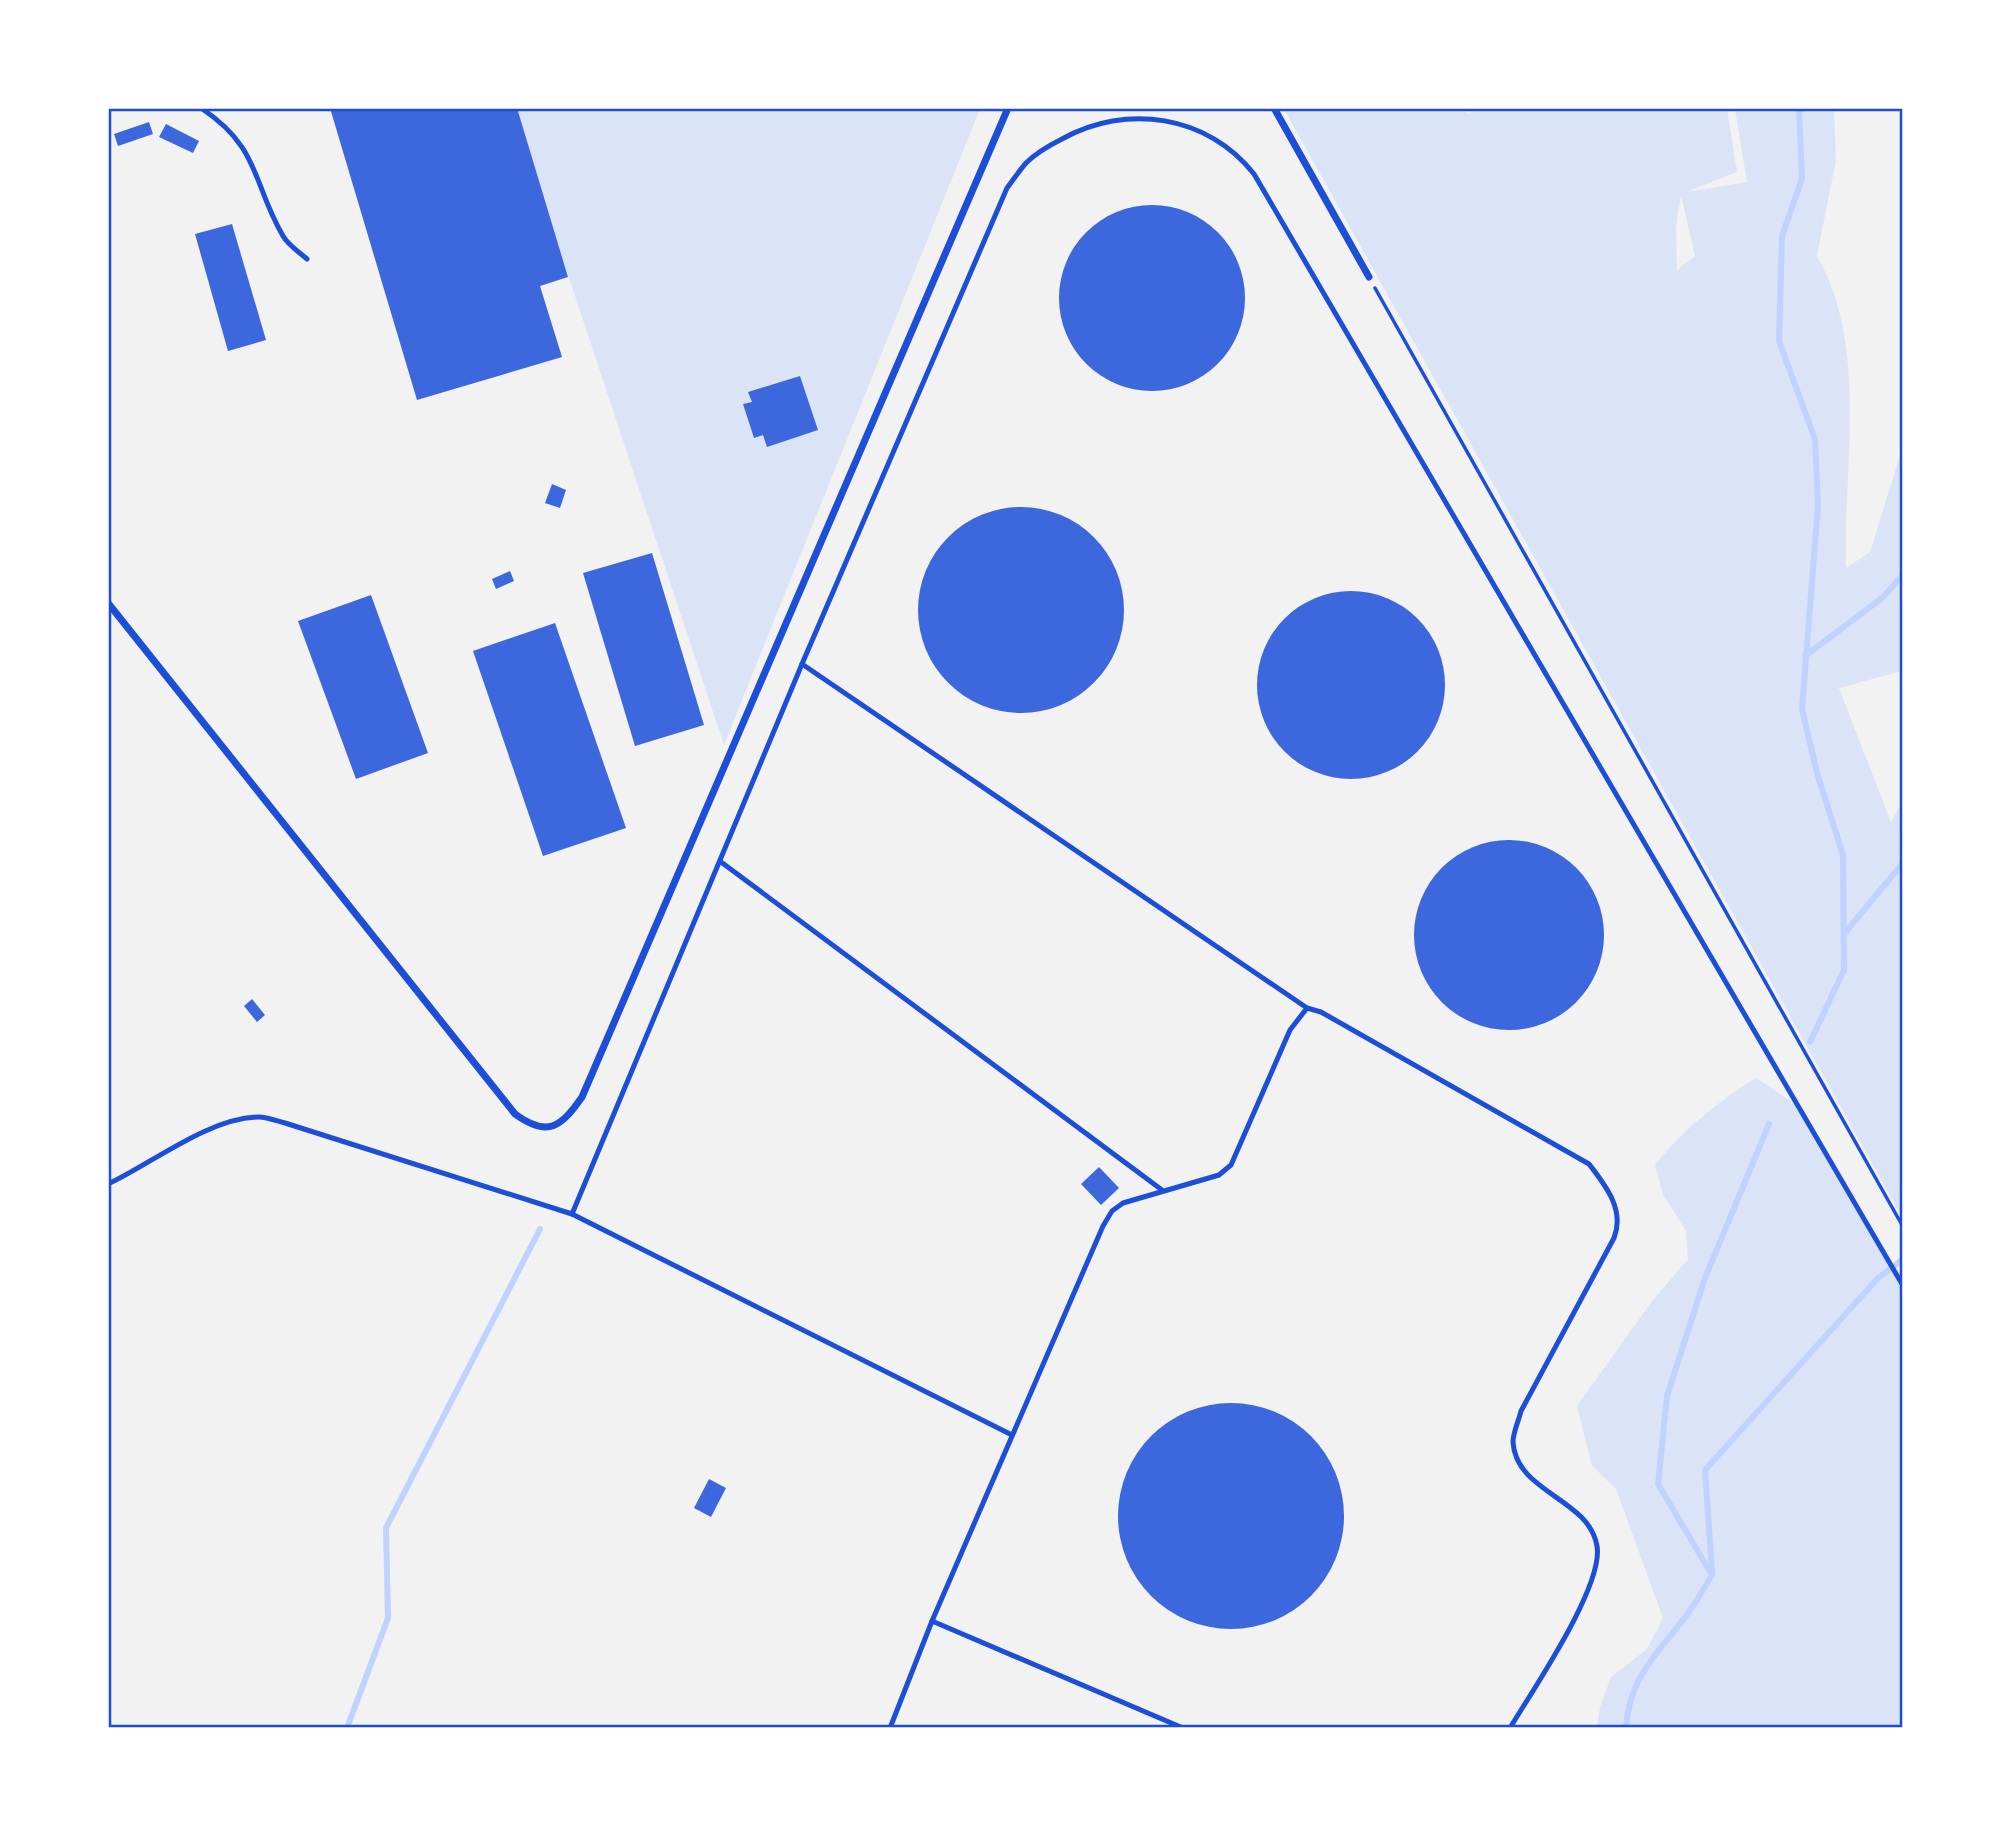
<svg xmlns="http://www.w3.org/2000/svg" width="2011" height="1836" viewBox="0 0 2011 1836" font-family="'DM Sans',sans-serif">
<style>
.green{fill:#dbe4f7;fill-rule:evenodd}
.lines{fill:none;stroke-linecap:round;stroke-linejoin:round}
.stream{stroke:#bfd3fe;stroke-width:6}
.building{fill:#3d67dc}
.path{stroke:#1d4ed8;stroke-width:3.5}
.service{stroke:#1d4ed8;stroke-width:5}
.minor{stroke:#1d4ed8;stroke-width:7}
.neatline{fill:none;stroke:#1d4ed8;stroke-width:2.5}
</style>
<rect width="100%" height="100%" fill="#f2f2f2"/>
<g class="green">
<path d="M1455 108 1470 114 1473 108 1727 109 1737 172 1686 192 1747 182 1735 109H1834L1836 160 1817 256C1869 345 1843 469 1846 568L1870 552 1902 449V671L1839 688 1891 822 1902 802V1217L1284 109ZM1681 195 1695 256 1677 270 1676 228Z"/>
<polygon points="513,109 980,109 724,745"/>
<path d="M1756 1078 1804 1110 1902 1284V1727H1597L1600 1707 1611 1677 1647 1649 1663 1618 1616 1489 1592 1466 1577 1406 1652 1301 1688 1259 1686 1231 1663 1195 1655 1165C1684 1129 1716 1103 1756 1078Z"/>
</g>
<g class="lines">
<g class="stream">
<polyline points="1799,108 1802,179 1782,236 1779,341 1815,439 1818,505 1802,709 1817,773 1843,855 1844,970 1810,1042"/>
<polyline points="1805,656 1882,598 1902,576"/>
<polyline points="1844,934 1902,864"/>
<polyline points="1712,1571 1705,1470 1878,1278 1902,1260"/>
<polyline points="347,1728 388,1618 386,1528 540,1229"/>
<path d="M1626 1728C1629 1675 1660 1652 1688 1613 1697 1601 1704 1588 1712 1575L1658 1484 1667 1396 1705 1278 1769 1124"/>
</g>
</g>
<g class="building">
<polygon points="330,108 517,108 568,277 540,286 562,357 417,400"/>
<polygon points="149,122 153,134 118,146 114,134"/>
<polygon points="166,124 199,141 193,153 159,137"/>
<circle cx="1152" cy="298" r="93"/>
<polygon points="232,224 266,340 228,351 195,234"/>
<polygon points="800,376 818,430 767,447 763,435 754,438 743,404 752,402 748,392"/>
<polygon points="552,484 566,490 560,508 545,503"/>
<circle cx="1021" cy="610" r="103"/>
<polygon points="652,553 704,725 635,746 583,573"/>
<polygon points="510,571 514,581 496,589 492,579"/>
<circle cx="1351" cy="685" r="94"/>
<polygon points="371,595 428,753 356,779 298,621"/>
<polygon points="555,623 626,828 543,856 473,651"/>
<circle cx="1509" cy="935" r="95"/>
<polygon points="252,999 265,1015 257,1022 244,1006"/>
<polygon points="1099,1167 1119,1188 1101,1205 1081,1184"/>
<circle cx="1231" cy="1516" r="113"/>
<polygon points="709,1479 726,1488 711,1517 694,1508"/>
</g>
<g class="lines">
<polyline class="path" points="1375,288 1902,1225"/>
<g class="service">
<path d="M201 108C261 148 252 183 283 236 288 245 299 252 307 259"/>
<polyline points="802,664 1307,1008"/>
<polyline points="721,862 1162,1190"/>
<path d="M108 1184C153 1163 208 1118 259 1117 267 1117 277 1121 285 1123L572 1214 802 664 1007 188C1013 180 1019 171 1026 163 1036 153 1050 145 1062 139 1126 103 1208 115 1254 174L1902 1284"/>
<polyline points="572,1214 1012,1435"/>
<polyline points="932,1621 1183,1728"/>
<path d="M890 1728 932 1621 1103 1226 1112 1211 1123 1203 1219 1175 1231 1165 1290 1030 1307 1008 1321 1012 1589 1164C1606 1186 1625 1210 1614 1238L1521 1411C1519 1420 1513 1432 1513 1442 1516 1493 1589 1498 1597 1546 1604 1586 1532 1691 1510 1728"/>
</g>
<g class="minor">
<polyline points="1274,108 1369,277"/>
<path d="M108 603 515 1114C548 1138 561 1127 582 1097L1008 108"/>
</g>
</g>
<rect width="2011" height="1836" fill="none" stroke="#ffffff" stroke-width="220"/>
<rect x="110" y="110" width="1791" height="1616" class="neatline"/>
</svg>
